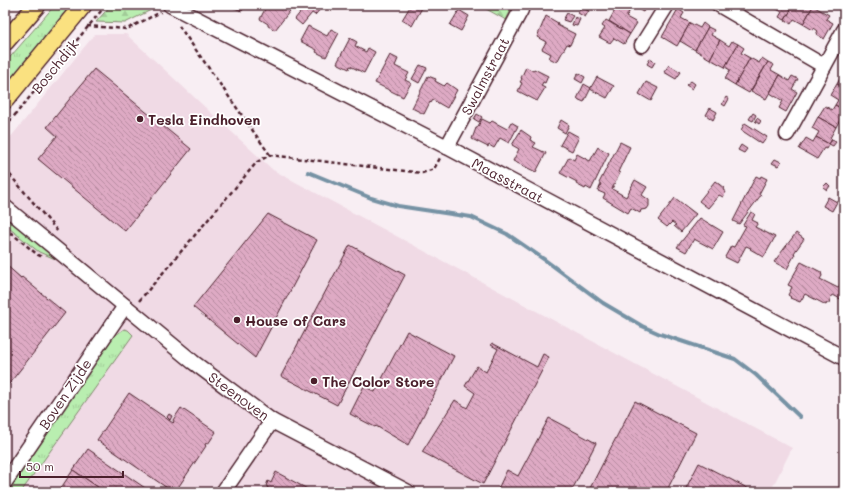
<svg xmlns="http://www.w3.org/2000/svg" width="849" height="497" viewBox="0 0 849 497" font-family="Mali,sans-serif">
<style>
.built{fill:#f0dae5}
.grass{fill:url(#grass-tufts);stroke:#82866e}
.forest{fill:url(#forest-firs);stroke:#82866e}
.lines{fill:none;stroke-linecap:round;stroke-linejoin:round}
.stream{stroke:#7692a4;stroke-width:4}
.building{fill:url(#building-back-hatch);stroke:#4a1f2b}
.minor-casing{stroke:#4a1f2b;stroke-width:17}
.major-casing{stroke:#4a1f2b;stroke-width:20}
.path{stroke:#4a1f2b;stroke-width:2.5;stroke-dasharray:4 3;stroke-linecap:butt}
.minor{stroke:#fff;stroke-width:14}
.major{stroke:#fae180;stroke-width:17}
.poi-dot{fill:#4a1f2b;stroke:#fff;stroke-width:1.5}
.labels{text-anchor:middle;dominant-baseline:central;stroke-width:3.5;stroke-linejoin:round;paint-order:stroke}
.street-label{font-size:14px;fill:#4a1f2b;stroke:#fff}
.poi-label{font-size:14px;font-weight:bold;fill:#4a1f2b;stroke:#fff;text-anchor:start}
</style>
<defs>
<pattern id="grass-tufts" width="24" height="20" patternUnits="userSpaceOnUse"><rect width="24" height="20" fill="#b9eeb0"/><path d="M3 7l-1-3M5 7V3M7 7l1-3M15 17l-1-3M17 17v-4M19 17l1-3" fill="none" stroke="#a1cc98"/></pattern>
<pattern id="forest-firs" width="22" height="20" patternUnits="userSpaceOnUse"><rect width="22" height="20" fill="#b9eeb0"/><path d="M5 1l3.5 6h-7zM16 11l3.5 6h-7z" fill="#a1cc98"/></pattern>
<pattern id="building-back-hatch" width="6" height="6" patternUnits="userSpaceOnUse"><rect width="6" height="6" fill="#deaac4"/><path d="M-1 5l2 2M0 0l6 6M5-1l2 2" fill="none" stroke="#b68a9f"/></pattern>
</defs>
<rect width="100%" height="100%" fill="#f8eef3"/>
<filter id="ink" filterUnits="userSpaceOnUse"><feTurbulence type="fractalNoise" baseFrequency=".025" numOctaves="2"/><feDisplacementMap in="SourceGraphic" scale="8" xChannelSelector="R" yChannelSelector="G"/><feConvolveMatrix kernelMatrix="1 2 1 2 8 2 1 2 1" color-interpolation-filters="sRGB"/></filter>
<g filter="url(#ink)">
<polygon class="built" points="95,34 126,34 273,170 792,448 770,492 5,492 5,144"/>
<g class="grass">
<polygon points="55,5 73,5 5,88 5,63"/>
<polygon points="5,217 60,261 39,252 5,225"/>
<polygon points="124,329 128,330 133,335 21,492 8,492 114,336"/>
</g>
<g class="forest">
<polygon points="111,5 161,5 125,23 96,22"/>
<polygon points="479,5 506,5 512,8 506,20"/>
</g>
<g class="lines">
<polyline class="stream" points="308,172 371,198 398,206 471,217 507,234 545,260 603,303 642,326 660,334 735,359 756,375 800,417"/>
</g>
<g class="building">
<polygon points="227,5 246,5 251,8 250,9 245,6 242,11"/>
<polygon points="267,5 290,5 293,7 275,30 268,26 268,24 260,19"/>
<polygon points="306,5 324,5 315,15 312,13 302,25 295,19"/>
<polygon points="411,5 425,5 423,6 412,26 402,20"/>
<polygon points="607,5 618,5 615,11"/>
<polygon points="618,5 629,12 626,17 637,23 630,34 609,21"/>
<polygon points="618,5 647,5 643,12 632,6 629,12"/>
<polygon points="774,5 794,5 785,20 779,17 782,12 773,7"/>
<polygon points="794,5 813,6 803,24 794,19 791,24 785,20"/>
<polygon points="813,6 829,15 826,19 833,23 824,39 816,34 818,31 814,28 813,30 803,24"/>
<polygon points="581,7 589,11 585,17 578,13"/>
<polygon points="678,9 684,13 681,18 690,23 677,46 662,37"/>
<polygon points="459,10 469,16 461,31 450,25"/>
<polygon points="567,13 573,16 569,22 563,20"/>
<polygon points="546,16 558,23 557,25 575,34 570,45 567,44 557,62 549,58 551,54 542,49 546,42 537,37"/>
<polygon points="575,17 580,19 577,26 572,25"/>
<polygon points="606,20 630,34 624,44 614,38 610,43 599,37 605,28 602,26"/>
<polygon points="690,23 700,28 703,23 708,27 695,50 680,41"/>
<polygon points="308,26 327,36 331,29 339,33 326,57 316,52 317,50 300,41"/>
<polygon points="708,27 714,30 711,35 720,40 710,59 695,50"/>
<polygon points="350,38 357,42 355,46 366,52 368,48 375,52 364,73 350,66 349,69 337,63"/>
<polygon points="720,40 729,46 732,41 738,44 725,67 710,59"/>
<polygon points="738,44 744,48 741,53 750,58 735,85 725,79 730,70 725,67"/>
<polygon points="390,55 398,59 395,66 409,73 405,80 411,83 403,97 375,83"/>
<polygon points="750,58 759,63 762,58 768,62 749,93 735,85"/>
<polygon points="650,59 655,62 652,67 647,64"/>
<polygon points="768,62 774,65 771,70 780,75 766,99 751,91"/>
<polygon points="420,65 427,68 419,83 412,79"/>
<polygon points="669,65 681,72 676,79 664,72"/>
<polygon points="526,67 533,71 534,69 548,76 545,83 543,82 541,86 545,88 537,101 518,91 522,83 520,82 522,79 521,78"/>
<polygon points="94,69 191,149 125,231 38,159 57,136 47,127"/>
<polygon points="578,73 585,77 582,83 575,79"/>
<polygon points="843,73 844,74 844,88 837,84"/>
<polygon points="780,75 789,81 792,76 798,79 792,89 797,92 786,112 779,108 783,101 770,93"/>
<polygon points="428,76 436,79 435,81 444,86 447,83 457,90 447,108 433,100 431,103 430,102 424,114 412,108"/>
<polygon points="597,77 614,86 607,98 590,89"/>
<polygon points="691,81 695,84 692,89 686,85"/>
<polygon points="646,82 658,88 651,101 639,94"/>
<polygon points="584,84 591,88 584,102 577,99"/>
<polygon points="837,84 844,88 844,110 835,105 838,100 830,95"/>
<polygon points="726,97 729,99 725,106 722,104"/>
<polygon points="835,105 844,110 844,117 842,116 836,127 818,117 825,106 832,110"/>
<polygon points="710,108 717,112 713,120 706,115"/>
<polygon points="753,113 756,115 753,121 749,119"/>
<polygon points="477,114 482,117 479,122 474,119"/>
<polygon points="818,117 836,127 830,138 832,139 829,144 816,137 819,132 812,128"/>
<polygon points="757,118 761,121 759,124 755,121"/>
<polygon points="482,119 490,123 492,121 507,129 511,122 518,126 509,143 500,138 494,148 489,145 488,147 472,139 476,128 477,128"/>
<polygon points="561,120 569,125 565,133 557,128"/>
<polygon points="745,123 767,137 762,144 741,130"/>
<polygon points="521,130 531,137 530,140 536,143 533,147 546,153 536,172 513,161 519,149 512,145"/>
<polygon points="568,131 579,137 572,151 560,145"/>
<polygon points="816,137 829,144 826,149 824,148 817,159 799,149 806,138 813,142"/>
<polygon points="832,140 836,142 833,146 829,144"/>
<polygon points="620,142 630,147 618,172 620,173 612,189 626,197 635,180 647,187 642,195 649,200 649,206 647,209 641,210 640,213 631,208 628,213 603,198 605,194 598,191 601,184 599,183"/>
<polygon points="741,145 747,149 744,153 738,150"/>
<polygon points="598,147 609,153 591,190 586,187 585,189 576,184 577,182 560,173 569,157 574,160 577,154 590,161"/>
<polygon points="775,159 781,162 778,166 772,163"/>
<polygon points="756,176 760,178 761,176 767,179 759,194 761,195 739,224 733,221"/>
<polygon points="715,181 724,188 723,190 726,192 723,197 719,195 708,208 699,201"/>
<polygon points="827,183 830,186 827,190 823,187"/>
<polygon points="828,197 837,202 832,211 823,206"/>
<polygon points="675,198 696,214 681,232 674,226 676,225 672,222 667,227 658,220"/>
<polygon points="751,212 755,214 752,220 758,223 755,227 775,237 764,257 750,249 751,248 746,246 737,263 725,257 731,246 734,247 746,226 743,225"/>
<polygon points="268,214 317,240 255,358 193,307"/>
<polygon points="700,218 723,232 713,249 694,239 686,252 677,247"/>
<polygon points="796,233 804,239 794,253 795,254 787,269 774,262"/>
<polygon points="350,245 405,275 337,405 281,376"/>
<polygon points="801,262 821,272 822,276 820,279 838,288 841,283 844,282 844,301 833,295 831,296 829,303 827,303 826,305 805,294 800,302 790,298 791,297 788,295 792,287 788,285"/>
<polygon points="5,264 21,278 22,277 65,313 5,389"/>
<polygon points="407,331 454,356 408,445 376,426 375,427 350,414 364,386 375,392"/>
<polygon points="492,343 537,367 543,354 549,357 483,484 422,452 455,400 467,408 475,393 465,386 477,366 486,372 498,349 491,345"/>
<polygon points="129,393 173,423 174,422 173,420 181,408 216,432 208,444 206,443 205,445 206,446 175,492 173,492 97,440"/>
<polygon points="635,401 696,433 666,492 588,492"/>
<polygon points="169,414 172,416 170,420 167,417"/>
<polygon points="549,418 596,443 571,492 497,491 507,470 518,476"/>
<polygon points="88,449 151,492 105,492 73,470"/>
<polygon points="699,463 755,492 684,492"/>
<polygon points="73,470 105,492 60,492 59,491"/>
<polygon points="276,472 313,492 266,492 268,487 266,486 268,481 271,483"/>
</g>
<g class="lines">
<g class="minor-casing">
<g id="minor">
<polyline points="170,5 447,147 844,358"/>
<polyline points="719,5 824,66"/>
<polyline points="642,45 667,5"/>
<polyline points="787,134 844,30"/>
<polyline points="447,147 521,10 521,5"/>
<polyline points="5,207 193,362 272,421 408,492"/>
<polyline points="5,482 125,306"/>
<polyline points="223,492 272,421"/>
</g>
</g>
<g class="major-casing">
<g id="major">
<polyline points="5,42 37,5"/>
<polyline points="5,100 83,5"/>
</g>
</g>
<g class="path">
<polyline points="87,26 127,29 161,12"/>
<polyline points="179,26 270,155"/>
<polyline points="5,127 106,5"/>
<polyline points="5,169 59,233"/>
<polyline points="5,228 38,255 42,257"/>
<polyline points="139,301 257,162 270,155 422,173 434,169 440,158"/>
</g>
<use href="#minor" class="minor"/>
<use href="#major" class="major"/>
</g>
</g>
<g class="poi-dot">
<circle cx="140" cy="119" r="4"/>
<circle cx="237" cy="320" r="4"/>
<circle cx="314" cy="381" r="4"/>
</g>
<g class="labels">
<g class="street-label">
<text transform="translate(55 66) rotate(-51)">Boschdijk</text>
<text transform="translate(485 76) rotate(-62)">Swalmstraat</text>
<text transform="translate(508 180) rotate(28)">Maasstraat</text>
<text transform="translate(65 394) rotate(-56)">Boven Zijde</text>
<text transform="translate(239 396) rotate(36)">Steenoven</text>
</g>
<g class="poi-label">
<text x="148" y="119">Tesla Eindhoven</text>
<text x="245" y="320">House of Cars</text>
<text x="322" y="381">The Color Store</text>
</g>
</g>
<rect width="849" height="497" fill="none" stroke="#fff" stroke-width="20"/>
<rect x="10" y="10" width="829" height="477" fill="none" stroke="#4a1f2b" stroke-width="1.5" filter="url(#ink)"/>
<path d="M20 471v6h103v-6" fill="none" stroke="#4a1f2b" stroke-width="2"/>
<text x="26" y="471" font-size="12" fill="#4a1f2b" stroke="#ffffff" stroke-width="3" paint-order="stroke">50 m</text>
</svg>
